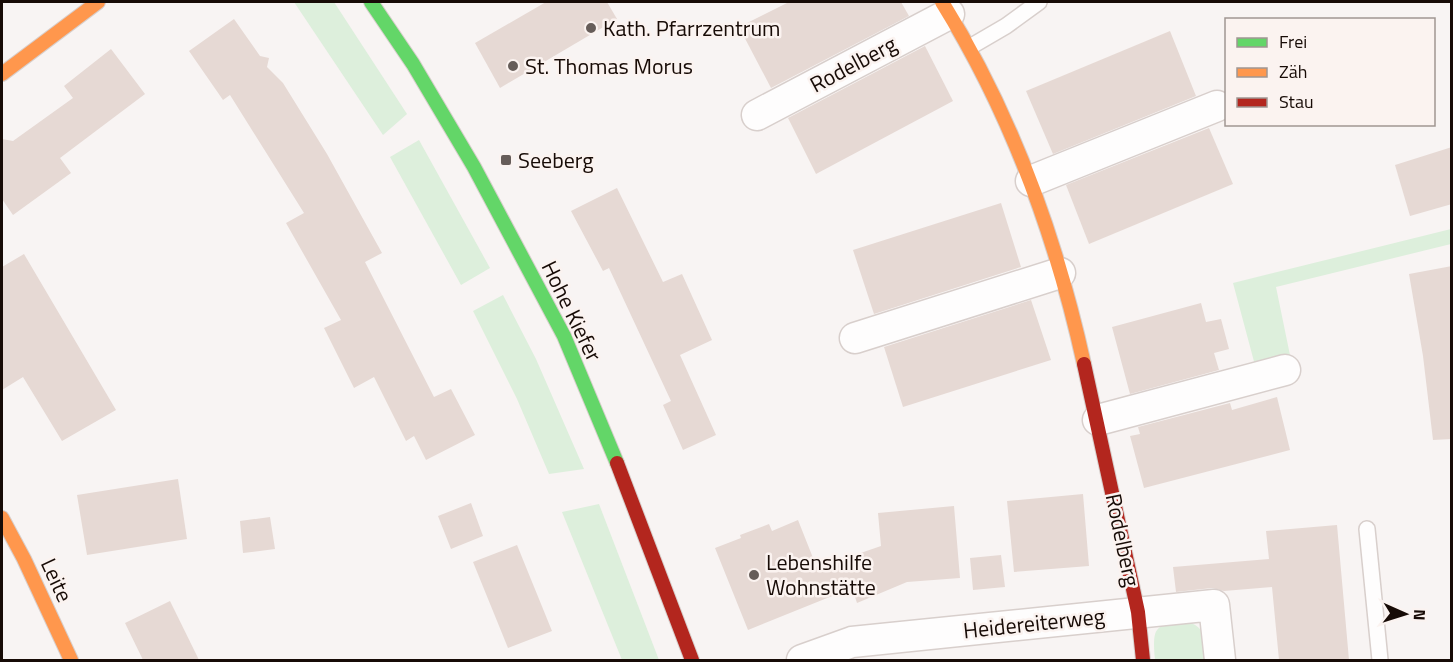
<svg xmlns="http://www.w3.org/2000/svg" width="1453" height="662" viewBox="0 0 1453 662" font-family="'Titillium Web',sans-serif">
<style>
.green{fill:#ddefdc}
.building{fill:#e6d9d4}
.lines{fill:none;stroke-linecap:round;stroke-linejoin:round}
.lane-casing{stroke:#d8cfcc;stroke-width:18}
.street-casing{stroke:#d8cfcc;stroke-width:33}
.fast-casing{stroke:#d8cfcc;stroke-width:16}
.slow-casing{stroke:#d8cfcc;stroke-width:16}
.jam-casing{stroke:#d8cfcc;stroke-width:16}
.lane{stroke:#fefdfd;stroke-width:15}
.street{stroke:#fefdfd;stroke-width:30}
.fast{stroke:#63d668;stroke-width:14}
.slow{stroke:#ff974d;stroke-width:14}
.jam{stroke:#b3261e;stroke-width:14}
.poi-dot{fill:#665d59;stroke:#fbf3f0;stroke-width:2}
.labels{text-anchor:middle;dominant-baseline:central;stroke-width:5;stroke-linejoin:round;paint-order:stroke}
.poi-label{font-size:22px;fill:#170b06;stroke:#fbf3f0;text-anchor:start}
.street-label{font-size:22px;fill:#170b06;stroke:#fbf3f0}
</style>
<rect width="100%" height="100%" fill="#f8f4f3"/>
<g class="green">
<polygon points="294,2 334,2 407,114 383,135"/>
<polygon points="419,140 490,268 461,285 390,157"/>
<polygon points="1451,229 1451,244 1276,287 1291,360 1256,369 1233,283"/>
<polygon points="503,295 536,359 584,469 549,474 517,399 473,311"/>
<polygon points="599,504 659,660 622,660 562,512"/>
<path d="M1189 622C1208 629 1205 643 1207 660H1155C1152 625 1155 624 1189 622Z"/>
</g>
<g class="building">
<polygon points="546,2 607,2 617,19 500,88 475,43"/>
<polygon points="789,2 901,2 909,16 771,88 739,27"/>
<polygon points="234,19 260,56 269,58 267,67 283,83 327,154 382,253 365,262 434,397 451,389 475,435 426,460 414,436 406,441 374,377 354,388 324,328 341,320 286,223 304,213 230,95 223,100 189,51"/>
<polygon points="1170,31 1196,96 1053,154 1026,91"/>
<polygon points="925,46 953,101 816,174 788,118"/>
<polygon points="111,49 145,94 60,158 71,173 13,215 2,199 2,139 13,141 73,98 64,86"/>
<polygon points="1209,128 1233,184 1089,244 1066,185"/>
<polygon points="1452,147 1452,204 1410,216 1395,165"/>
<polygon points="617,188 663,282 682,274 712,340 680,355 716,435 683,450 663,405 671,401 609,268 603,271 571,211"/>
<polygon points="1001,203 1021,267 874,314 853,250"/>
<polygon points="24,254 116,410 62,441 23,377 2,390 2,267"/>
<polygon points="1452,266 1452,439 1433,440 1423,356 1409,274"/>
<polygon points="1031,300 1051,360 903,407 884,347"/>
<polygon points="1201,303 1206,322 1221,319 1229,349 1214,353 1219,370 1130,394 1112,327"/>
<polygon points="1277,397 1290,450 1144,488 1130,436 1140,434 1138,427 1230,403 1232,410"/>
<polygon points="178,479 187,539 87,555 77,495"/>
<polygon points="1083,494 1089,566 1014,572 1007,501"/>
<polygon points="471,503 483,536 451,549 438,516"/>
<polygon points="954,506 960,578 907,582 857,603 852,588 748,630 715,548 741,538 740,535 769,524 772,531 798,520 817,568 881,546 878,513"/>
<polygon points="270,517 275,549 243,553 240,521"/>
<polygon points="1337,525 1349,660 1279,660 1272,587 1224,591 1212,588 1176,592 1173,567 1269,559 1266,531"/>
<polygon points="517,545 552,631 508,648 473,562"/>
<polygon points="1001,555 1005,587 973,590 970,558"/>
<polygon points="170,601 199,660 143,660 125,623"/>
</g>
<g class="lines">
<g class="lane-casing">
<g id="lane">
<polyline points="970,47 1006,26 1039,2"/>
<polyline points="1367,529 1380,660"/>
</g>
</g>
<g class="street-casing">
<g id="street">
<polyline points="757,115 949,14"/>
<polyline points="1031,181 1217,106"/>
<polyline points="855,338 1060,273"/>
<polyline points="1098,420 1285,370"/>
<polyline points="802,660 852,642 1214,605 1220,660"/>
</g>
</g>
<g class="fast-casing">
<polyline id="fast" points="371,2 413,64 474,167 564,336 617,463"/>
</g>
<g class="slow-casing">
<g id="slow">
<path d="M942 2C1011 113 1056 237 1084 364"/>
<polyline points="2,74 98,2"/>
<polyline points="2,518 24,559 71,660"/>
</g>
</g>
<g class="jam-casing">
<g id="jam">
<polyline points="1084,364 1138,612 1143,660"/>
<polyline points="617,463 692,660"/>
</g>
</g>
<use href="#lane" class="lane"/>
<use href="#street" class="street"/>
<use href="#fast" class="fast"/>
<use href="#slow" class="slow"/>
<use href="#jam" class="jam"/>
</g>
<g class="poi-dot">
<circle cx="591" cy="28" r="6"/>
<circle cx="513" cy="66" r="6"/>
<rect x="500" y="154" width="12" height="12" rx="3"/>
<circle cx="754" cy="575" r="6"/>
</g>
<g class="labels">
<g class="poi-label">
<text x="603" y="28">Kath. Pfarrzentrum</text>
<text x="525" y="66">St. Thomas Morus</text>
<text x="518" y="160">Seeberg</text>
<text x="766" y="562">Lebenshilfe<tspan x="766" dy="25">Wohnstätte</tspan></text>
</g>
<g class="street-label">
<text transform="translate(853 64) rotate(-28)">Rodelberg</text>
<text transform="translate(572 311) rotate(64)">Hohe Kiefer</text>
<text transform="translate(1123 540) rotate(78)">Rodelberg</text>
<text transform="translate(57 580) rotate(65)">Leite</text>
<text transform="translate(1034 623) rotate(-6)">Heidereiterweg</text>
</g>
</g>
<rect width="1453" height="662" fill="none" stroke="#170b06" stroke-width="6"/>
<rect x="1225" y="18" width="210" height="108" fill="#fbf3f0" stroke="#a09692" stroke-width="1.5"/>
<rect x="1237" y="38" width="30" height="9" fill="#63d668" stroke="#a09692" stroke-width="1.5"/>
<text x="1279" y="48" font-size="18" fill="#170b06">Frei</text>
<rect x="1237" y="68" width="30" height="9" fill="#ff974d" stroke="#a09692" stroke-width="1.5"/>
<text x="1279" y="78" font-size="18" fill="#170b06">Zäh</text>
<rect x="1237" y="98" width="30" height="9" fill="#b3261e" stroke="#a09692" stroke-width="1.5"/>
<text x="1279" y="108" font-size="18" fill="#170b06">Stau</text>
<g transform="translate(1405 614) rotate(93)" stroke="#fbf3f0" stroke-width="4.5" paint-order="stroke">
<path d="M0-4.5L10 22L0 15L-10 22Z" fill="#170b06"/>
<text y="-9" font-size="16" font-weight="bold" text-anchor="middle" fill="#170b06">N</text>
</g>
</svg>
